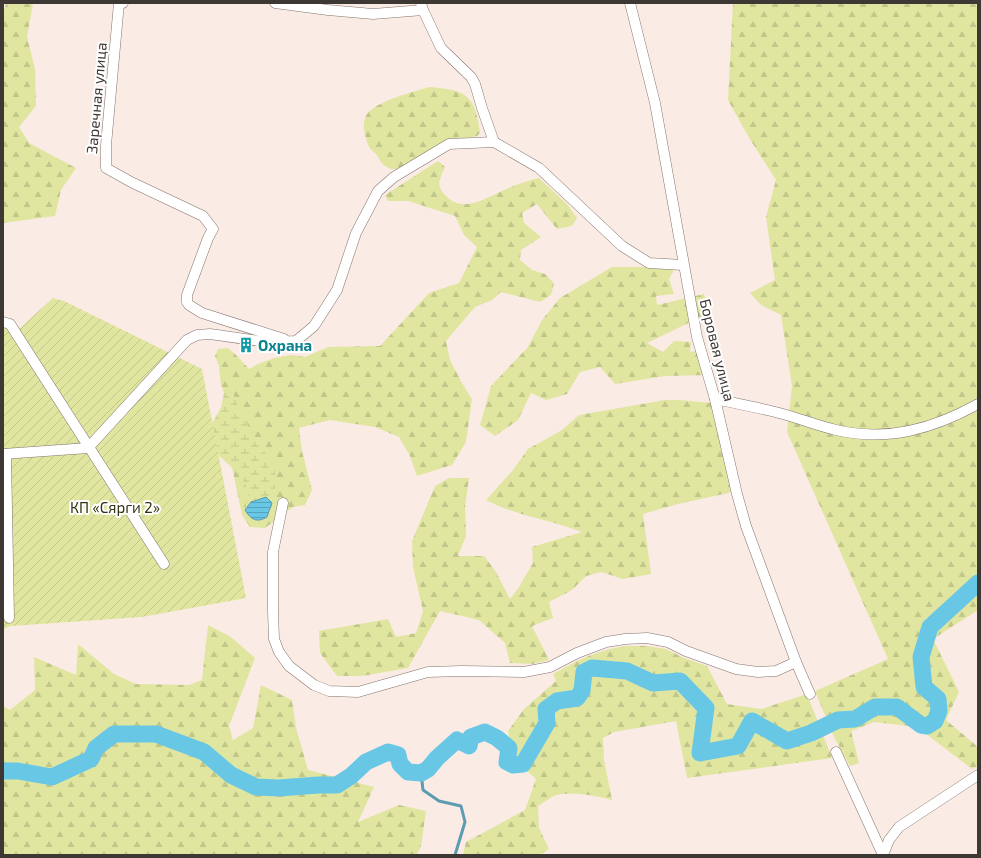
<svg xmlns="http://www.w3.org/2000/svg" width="981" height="858" viewBox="0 0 981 858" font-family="'Exo 2',sans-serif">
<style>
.forest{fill:url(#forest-firs)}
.wetland{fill:url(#wetland-marsh)}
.garden{fill:url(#garden-furrows)}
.water{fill:url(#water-rules);stroke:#5c9cb1}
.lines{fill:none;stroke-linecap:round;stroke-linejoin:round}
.stream{stroke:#5c9cb1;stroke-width:3}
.river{stroke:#69c7e6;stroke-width:17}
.minor-casing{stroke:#82746e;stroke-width:11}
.minor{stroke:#fff;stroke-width:10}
.labels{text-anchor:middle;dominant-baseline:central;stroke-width:4;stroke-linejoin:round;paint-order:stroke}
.street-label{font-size:15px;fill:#3e3835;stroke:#fff}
.culture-label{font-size:15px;font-weight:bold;fill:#0d838f;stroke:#fff;text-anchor:start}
.park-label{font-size:15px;fill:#323413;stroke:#fff}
</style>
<defs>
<pattern id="forest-firs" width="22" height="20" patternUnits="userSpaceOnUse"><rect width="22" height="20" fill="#e0e6a0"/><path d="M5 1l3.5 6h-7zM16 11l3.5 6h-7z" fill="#c1c68a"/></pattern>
<pattern id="wetland-marsh" width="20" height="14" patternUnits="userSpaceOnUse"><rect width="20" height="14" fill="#e0e6a0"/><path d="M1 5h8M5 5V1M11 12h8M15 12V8" fill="none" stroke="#c1c68a"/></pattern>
<pattern id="garden-furrows" width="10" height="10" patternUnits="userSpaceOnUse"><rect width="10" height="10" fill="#e0e6a0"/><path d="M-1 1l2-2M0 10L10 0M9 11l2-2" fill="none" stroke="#c1c68a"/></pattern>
<pattern id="water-rules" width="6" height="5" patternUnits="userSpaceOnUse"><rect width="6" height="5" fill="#69c7e6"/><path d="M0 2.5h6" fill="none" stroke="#58a3bb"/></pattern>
</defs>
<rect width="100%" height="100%" fill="#fbebe5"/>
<g class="forest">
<polygon points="6,3 33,3 27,37 35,69 36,106 19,127 29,143 76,168 61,190 55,216 3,223 3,14"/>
<polygon points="733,3 978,3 978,610 933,639 959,692 946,720 978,747 978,766 972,769 917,727 874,722 851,731 859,763 850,766 833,735 815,691 888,659 787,432 792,386 781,315 761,305 750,293 775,280 766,217 776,180 748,136 728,100"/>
<path d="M429 87C466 90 475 94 480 133L477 136 447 141 404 167C398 169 392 171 387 167 380 164 380 158 375 153 373 151 371 150 369 147 365 138 361 123 367 114 377 101 413 92 429 87Z"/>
<path d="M438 161 445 167C440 179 435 185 446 196 463 214 486 198 504 190 515 185 527 181 539 178L567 204 577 218 572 226 557 229 537 204 522 213 524 223 541 237 521 250 520 260 532 270 545 274 554 283 551 295 540 302 501 292 492 300 475 307 446 341 450 360 463 385 472 399 466 442 452 465 417 476 410 456 399 437 375 427 330 420 299 428 302 451 312 490 305 505 293 507 265 528 250 527 242 515 232 467 206 434 221 408 224 393 221 385 219 366 215 356 218 349 228 348 235 354 249 369 258 364 274 358 292 355 305 357 328 347 380 346 429 293 459 283 477 247 464 235 455 216 408 201H388L385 195Z"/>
<polygon points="612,267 659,267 674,270 669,279 674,294 656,296 657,305 704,294 709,313 647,343 663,352 674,341 691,342 690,352 702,350 710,375 665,376 615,384 600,367 580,372 567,394 546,400 531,393 518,420 495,436 480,425 491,386 528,347 542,320 560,298"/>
<path d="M665 400H679L712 403 733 492 678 504 643 514 651 574 623 579 601 572 586 576 572 590 549 602 553 618 532 626 549 660 532 664 510 663 505 643 479 620 440 611 408 668 362 676H337L320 653 319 631 388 619 396 637 416 633 423 611 413 567 412 541 435 486 449 478H469L465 507 466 536 458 556H484L496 572 510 599 519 587 533 563 532 547 582 532C551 520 516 516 486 500L513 470 528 449 562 430 579 415Z"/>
<polygon points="208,625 231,637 255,658 229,726 233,740 253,728 261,685 292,700 296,728 308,770 374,787 358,822 399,805 426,811 421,846 417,855 3,855 3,706 10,710 35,690 34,657 76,675 78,644 114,674 136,684 189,685 202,680"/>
<path d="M626 646H646L666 649 684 658 707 666 727 704 761 709 807 694 832 758 687 778 676 721 614 732 603 738 604 760 612 800C597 796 569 790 554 796 548 799 543 803 538 806L539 828 549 849 540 855H463L466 842 525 810 536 779 514 760C514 750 510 742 508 731L524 709 556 681 553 674C578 660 597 650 626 646Z"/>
</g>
<path class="wetland" d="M224 393H233L239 408 256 440 275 467V491L272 503 266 497C255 500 252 501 245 510L248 492 242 477 213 450 206 434 221 408Z"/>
<polygon class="garden" points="53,298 64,301 202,369 246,598 142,617 11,626 3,629 3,319 12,321 19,329"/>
<path class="water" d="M266 497 272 503 267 517C257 523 251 520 245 510L251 502Z"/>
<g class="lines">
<polyline class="stream" points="421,773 423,790 439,801 461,806 465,822 455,855"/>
<polyline class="river" points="3,771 18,771 52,777 91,759 96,748 114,734 156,734 204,752 231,775 256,787 279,788 318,785 337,785 351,776 366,762 388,752 398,755 400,764 408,772 421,773 428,769 437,758 457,740 469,746 471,737 485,732 497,738 509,748 507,762 513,765 523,764 547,723 546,709 557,701 577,698 582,691 584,672 592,668 627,671 653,683 680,681 706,708 700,753 738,746 752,721 787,741 811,733 838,720 855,719 875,707 897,707 921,725 927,726 935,721 939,711 938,699 924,687 921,657 930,627 978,583"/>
<g class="minor-casing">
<g id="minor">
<polyline points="123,3 119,3 106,145 106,168 131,182 203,216 213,229 208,238 187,295 187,302 189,305 202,313 284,339"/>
<polyline points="275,3 328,10 373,14 423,10"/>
<polyline points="421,3 423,10 441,48 471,77 475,84 482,108 494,142"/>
<polyline points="630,3 655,103 697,337 715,399 737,494 746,526 796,662 810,694"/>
<polyline points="3,322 10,324 164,564"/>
<path d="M715 399C738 404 761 408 783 414 801 419 818 426 836 430 887 442 933 429 978 404"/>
<polyline points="88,448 187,340 197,335 210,334 266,342 296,341 314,326 337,290 356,233 378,191 394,177 449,144 494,142 539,168 622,246 649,263 683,265"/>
<polyline points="3,454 88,448"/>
<polyline points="6,454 9,618"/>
<polyline points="283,503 273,552 273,611 274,639 279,652 289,666 314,685 329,691 358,692 428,672 462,671 524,672 550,667 577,653 606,642 625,639 647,638 668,642 686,651 736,669 758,672 776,671 796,662"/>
<polyline points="836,752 883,855"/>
<polyline points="883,855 889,840 899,827 978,775"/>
</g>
</g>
<use href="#minor" class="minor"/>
</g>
<defs>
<g id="building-bare" transform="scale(1.2)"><path d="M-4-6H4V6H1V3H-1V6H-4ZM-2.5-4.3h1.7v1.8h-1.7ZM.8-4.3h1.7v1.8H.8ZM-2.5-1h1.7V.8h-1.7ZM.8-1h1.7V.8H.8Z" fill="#0f9aa8" stroke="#fff" stroke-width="2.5" paint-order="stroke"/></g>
</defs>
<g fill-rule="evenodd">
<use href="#building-bare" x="246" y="345"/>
</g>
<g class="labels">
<g class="street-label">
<text transform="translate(96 98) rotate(-85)">Заречная улица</text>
<text transform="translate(718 350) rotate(76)">Боровая улица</text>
</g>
<g class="culture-label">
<text x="258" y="345">Охрана</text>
</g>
<g class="park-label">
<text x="115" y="507">КП «Сярги 2»</text>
</g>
</g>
<rect width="981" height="858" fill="none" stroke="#3e3835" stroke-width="8"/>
</svg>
